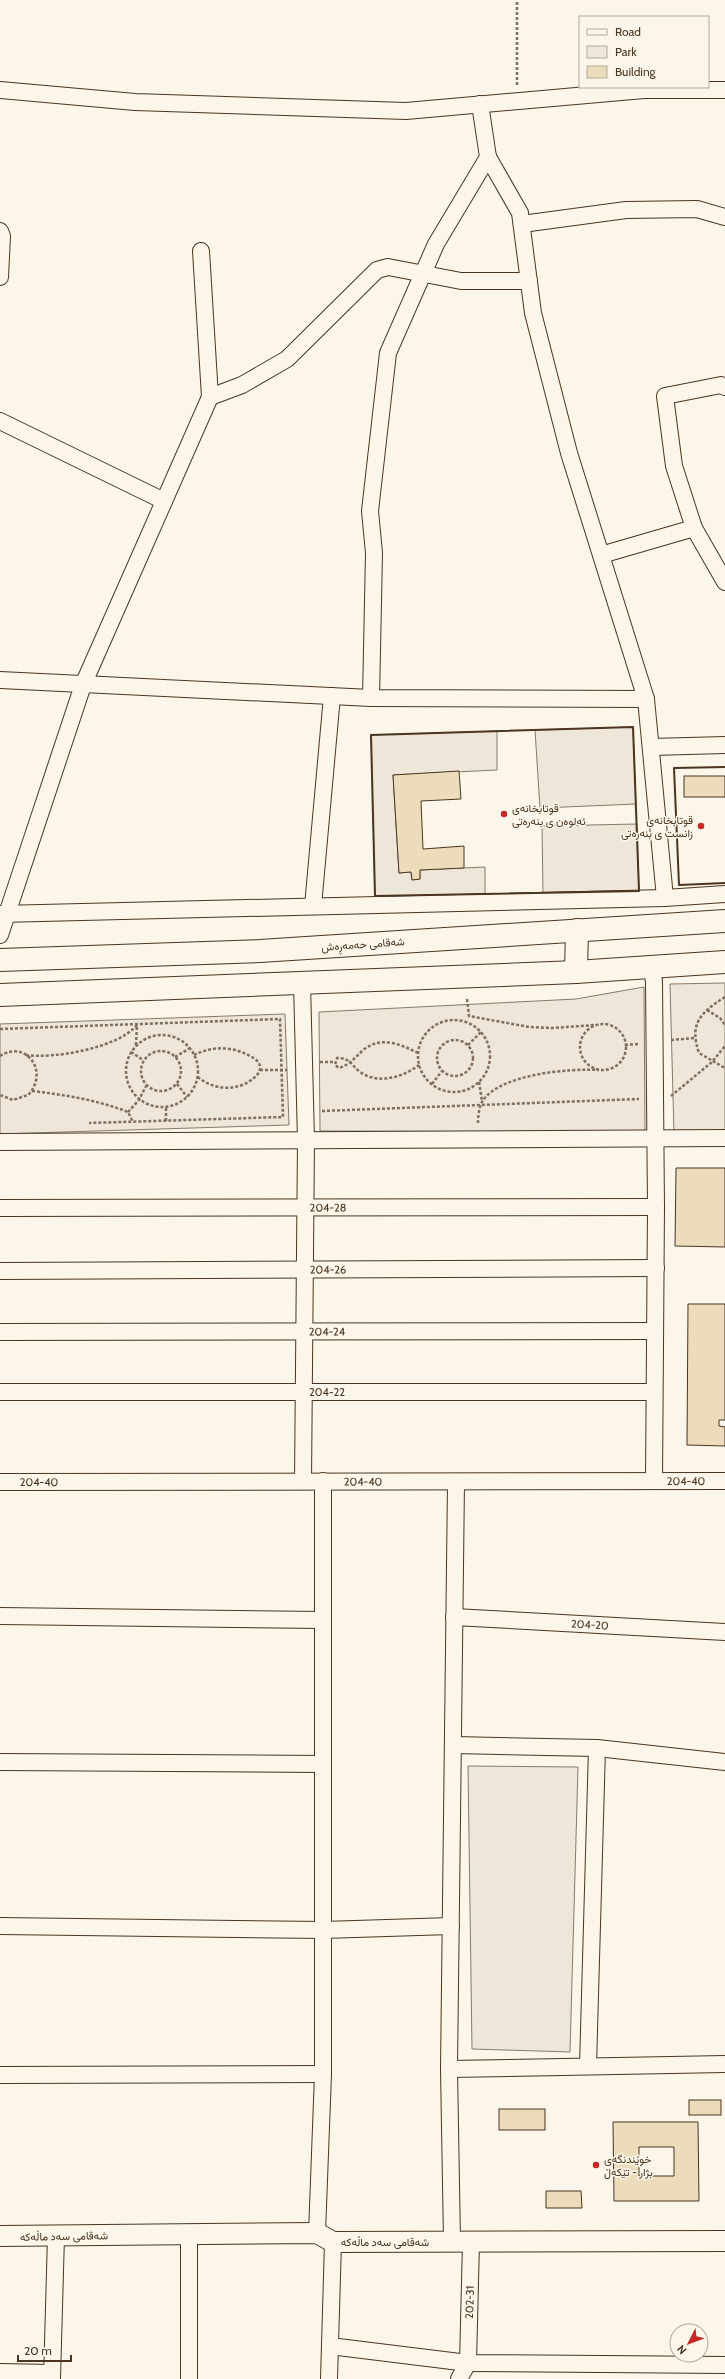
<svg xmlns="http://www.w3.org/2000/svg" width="725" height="2379" viewBox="0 0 725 2379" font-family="Cabin,Vazirmatn,sans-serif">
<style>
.green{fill:#ede6d9;stroke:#887966}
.building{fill:#ecdcbc;stroke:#4a3520;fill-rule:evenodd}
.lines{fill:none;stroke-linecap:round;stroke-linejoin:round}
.minor-casing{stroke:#4a3520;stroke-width:18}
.tertiary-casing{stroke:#4a3520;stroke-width:22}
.trunk-casing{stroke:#4a3520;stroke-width:24}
.path{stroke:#7f6f5c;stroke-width:2.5;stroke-dasharray:3 2;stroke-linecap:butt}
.minor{stroke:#fbf6e9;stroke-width:16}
.tertiary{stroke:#fbf6e9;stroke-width:20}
.trunk{stroke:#fbf6e9;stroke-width:22}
.wall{stroke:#4a3520;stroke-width:2}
.poi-dot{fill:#c62828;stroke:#fbf6e9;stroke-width:1.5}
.labels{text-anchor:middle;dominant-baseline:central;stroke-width:3;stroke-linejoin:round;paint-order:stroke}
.poi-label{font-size:11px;fill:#4a3520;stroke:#fbf6e9;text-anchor:start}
.street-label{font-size:11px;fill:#4a3520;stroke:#fbf6e9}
</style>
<rect width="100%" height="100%" fill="#fbf6e9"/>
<g class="green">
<polygon points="633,727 636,804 540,808 535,730"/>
<polygon points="497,731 497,770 393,775 399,873 411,872 412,880 420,879 420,870 485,867 485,894 375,896 371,735"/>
<polygon points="637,824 639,891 543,893 542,826"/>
<polygon points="725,983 725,1133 674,1133 670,984"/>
<polygon points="644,987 645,1132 320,1131 319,1012 576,999"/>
<polygon points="285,1014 289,1125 0,1134 0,1024"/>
<polygon points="468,1766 578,1767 570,2052 472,2049"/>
</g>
<g class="building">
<polygon points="459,771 461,799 421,801 423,849 464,846 464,868 420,870 420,879 412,880 411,872 399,873 393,775"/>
<rect x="684" y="776" width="41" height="21"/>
<polygon points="676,1168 725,1168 725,1247 675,1246"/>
<polygon points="688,1304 725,1304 725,1420 719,1420 719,1426 725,1427 725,1446 687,1445"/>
<rect x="689" y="2100" width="32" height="15"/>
<rect x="499" y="2109" width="46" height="21"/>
<path d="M613 2122H698L699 2201H614ZM639 2147H674V2176H639Z"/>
<polygon points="546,2191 581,2191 582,2208 546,2208"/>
</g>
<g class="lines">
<g class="minor-casing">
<g id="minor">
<polyline points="0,90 135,102 406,111 644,90 725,90"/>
<polyline points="488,157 520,213 533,313 569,453 646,699 665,898"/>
<polyline points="522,224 626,210 697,209 725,217"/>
<polyline points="0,231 2,236 0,277"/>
<polyline points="210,397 242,385 287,359 377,270 388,267 461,281 529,281"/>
<polyline points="0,421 164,501"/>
<polyline points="694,528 725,582"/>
<polyline points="601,555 694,528 674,466 665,396 721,385 725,387"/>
<polyline points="0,680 371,698 646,699"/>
<polyline points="371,698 374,553 370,511 388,353 436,244 488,157 480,104"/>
<polyline points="651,747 725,745"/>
<polyline points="313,906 332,696"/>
<polyline points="0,914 665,898 725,894"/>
<polyline points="0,935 83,685 210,397 201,251"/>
<polyline points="652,967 654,982 656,1207 654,1481"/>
<polyline points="302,983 306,1140 303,1481"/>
<polyline points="0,1142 725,1138"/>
<path id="s1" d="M0 1208 656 1207"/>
<path id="s2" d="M0 1271 656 1268"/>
<path id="s3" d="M0 1332 655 1331"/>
<path id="s4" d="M0 1392H654"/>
<path id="s5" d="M0 1482 725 1481"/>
<polyline points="0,1616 323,1620"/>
<path id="s6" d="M454 1617 725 1632"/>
<polyline points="454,1745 597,1748 725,1762"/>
<polyline points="0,1762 323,1764"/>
<polyline points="0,1926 323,1930 451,1926"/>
<polyline points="588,2066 597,1748"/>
<polyline points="449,2069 725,2064"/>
<polyline points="0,2075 323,2074"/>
<polyline points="317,2233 323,2074 323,1481"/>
<polyline points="452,2242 449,2069 456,1482"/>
<polyline points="330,2346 468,2363 725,2365"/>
<polyline points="0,2372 52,2373"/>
<polyline points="52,2379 56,2236"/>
<polyline points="189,2379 189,2234"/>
<polyline points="329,2379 333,2242"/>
<path id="s7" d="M459 2379 468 2363 471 2242"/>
</g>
</g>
<g class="tertiary-casing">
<polyline id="tertiary" points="0,2236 317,2233 333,2242 725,2241"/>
</g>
<g class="trunk-casing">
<g id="trunk">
<polyline points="0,960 260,951 725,921"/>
<polyline points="576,972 577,930"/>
<polyline points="0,995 576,972 725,962"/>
</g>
</g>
<g class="path">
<polyline points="517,85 517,0"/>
<path d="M725 997C700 1013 689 1024 699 1053L725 1068"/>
<polyline points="467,999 469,1016 529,1027 552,1028 595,1025"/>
<polyline points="707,1010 720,1018 725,1025"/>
<circle cx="454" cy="1056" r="36"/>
<circle cx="603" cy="1047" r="23"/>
<polyline points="0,1029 280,1019 283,1117 89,1123"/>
<circle cx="162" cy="1071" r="36"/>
<circle cx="455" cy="1058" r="18"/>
<polyline points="671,1040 694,1038"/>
<polyline points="136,1045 137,1025"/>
<polyline points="468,1045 481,1032"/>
<polyline points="625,1045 638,1044"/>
<circle cx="161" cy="1071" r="20"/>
<polyline points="131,1052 143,1060"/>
<path d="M418 1053C400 1044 380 1035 362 1051 355 1058 349 1065 339 1068L335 1065 337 1058C351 1058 351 1065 360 1072 379 1085 403 1077 419 1065"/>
<path d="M26 1055C54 1059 118 1048 137 1025"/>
<path d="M194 1055C212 1046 232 1046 250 1056 254 1058 259 1061 260 1066 261 1071 258 1074 255 1077 239 1092 213 1091 197 1076"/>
<path d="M0 1056C26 1039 50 1072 28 1095L13 1100 0 1095"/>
<polyline points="175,1057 190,1048"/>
<polyline points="320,1062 335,1062"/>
<polyline points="260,1070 287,1070"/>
<polyline points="479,1082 482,1101"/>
<polyline points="177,1084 187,1097"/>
<polyline points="432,1084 442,1071"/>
<path d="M32 1091C66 1095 97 1100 128 1112L133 1122"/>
<polyline points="671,1096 712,1062 725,1046"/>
<polyline points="322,1111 639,1099"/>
<polyline points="128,1112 139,1100 146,1086"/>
<polyline points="166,1121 166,1107"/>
<path d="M478 1123C478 1117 479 1107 482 1102 498 1074 571 1068 599 1070"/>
</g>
<use href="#minor" class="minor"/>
<use href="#tertiary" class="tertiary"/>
<use href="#trunk" class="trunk"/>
<g class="wall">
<polygon points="633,727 639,891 375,896 371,735"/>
<polyline points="725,767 674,768 679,885 725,883"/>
</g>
</g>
<g class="poi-dot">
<circle cx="504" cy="814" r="4"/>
<circle cx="701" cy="826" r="4"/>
<circle cx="596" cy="2165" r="4"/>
</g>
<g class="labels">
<g class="poi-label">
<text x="512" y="808">قوتابخانەی<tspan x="512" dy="13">ئەلوەن ی بنەرەتی</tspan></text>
<text x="693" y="820" text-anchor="end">قوتابخانەی<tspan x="693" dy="13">زانست ی بنەرەتی</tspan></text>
<text x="604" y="2159">خوێندنگەی<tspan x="604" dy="13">بژار - تێکەڵ</tspan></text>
</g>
<g class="street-label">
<text transform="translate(363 944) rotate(-4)">شەقامی حەمەڕەش</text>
<text stroke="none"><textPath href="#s1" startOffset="328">204-28</textPath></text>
<text stroke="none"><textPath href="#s2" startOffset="328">204-26</textPath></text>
<text stroke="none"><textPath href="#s3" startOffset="327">204-24</textPath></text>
<text stroke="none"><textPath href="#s4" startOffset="327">204-22</textPath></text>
<text stroke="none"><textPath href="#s5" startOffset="363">204-40</textPath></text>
<text stroke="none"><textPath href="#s5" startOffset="686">204-40</textPath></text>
<text stroke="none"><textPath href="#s5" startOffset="39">204-40</textPath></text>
<text stroke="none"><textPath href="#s6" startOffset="136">204-20</textPath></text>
<text transform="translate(64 2236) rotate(-1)">شەقامی سەد ماڵەکە</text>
<text x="385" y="2242">شەقامی سەد ماڵەکە</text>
<text stroke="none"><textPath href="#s7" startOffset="79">202-31</textPath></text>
</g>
</g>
<rect x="579" y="16" width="130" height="72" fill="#fbf6e9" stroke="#b4a999"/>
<rect x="587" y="29" width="20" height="6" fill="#fbf6e9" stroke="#b4a999"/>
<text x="615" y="36" font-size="12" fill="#4a3520">Road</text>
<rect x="587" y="46" width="20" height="12" fill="#ede6d9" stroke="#b4a999"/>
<text x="615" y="56" font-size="12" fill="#4a3520">Park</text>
<rect x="587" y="66" width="20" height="12" fill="#ecdcbc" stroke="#b4a999"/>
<text x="615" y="76" font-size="12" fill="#4a3520">Building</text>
<g transform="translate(689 2343) rotate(228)"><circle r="19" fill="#fbf6e9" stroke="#b4a999"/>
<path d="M0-3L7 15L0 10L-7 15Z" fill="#c62828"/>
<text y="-6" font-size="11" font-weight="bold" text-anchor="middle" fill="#4a3520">N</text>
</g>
<path d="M18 2355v6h53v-6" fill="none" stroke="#4a3520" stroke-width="2"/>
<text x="24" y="2355" font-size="12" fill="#4a3520" stroke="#fbf6e9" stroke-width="3" paint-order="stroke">20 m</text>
</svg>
